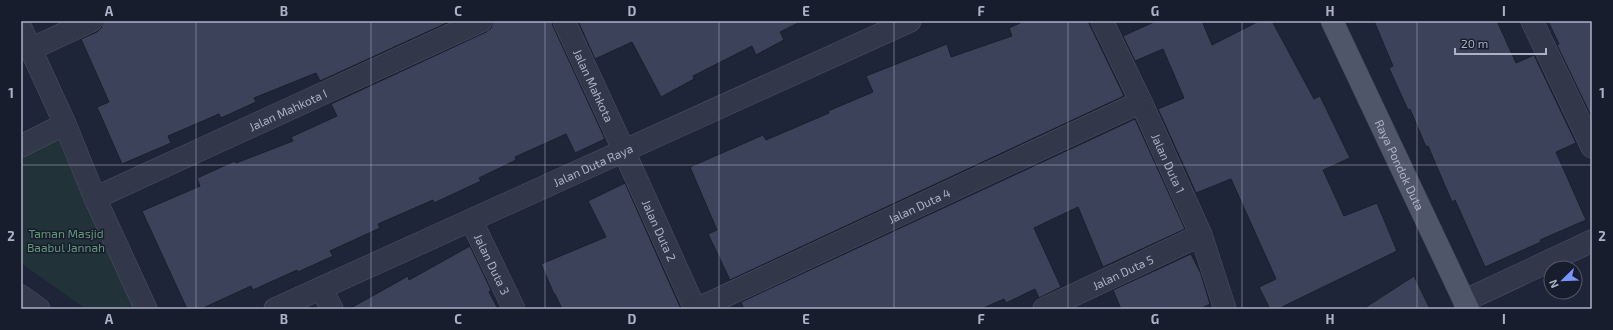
<svg xmlns="http://www.w3.org/2000/svg" width="1613" height="330" viewBox="0 0 1613 330" font-family="'Exo 2',sans-serif">
<style>
.green{fill:#213239}
.building{fill:#3b4259;stroke:#1a1f2f}
.lines{fill:none;stroke-linecap:round;stroke-linejoin:round}
.minor-casing{stroke:#4d5264;stroke-width:23}
.major-casing{stroke:#3c4152;stroke-width:23}
.minor{stroke:#323749;stroke-width:22}
.major{stroke:#505669;stroke-width:22}
.grid{fill:none;stroke:#adb1c6;stroke-width:1;stroke-opacity:0.55}
.labels{text-anchor:middle;dominant-baseline:central;stroke-width:3;stroke-linejoin:round;paint-order:stroke}
.street-label{font-size:12px;fill:#adb1c6;stroke:#181d2d}
.park-label{font-size:12px;fill:#639779;stroke:#181d2d}
.neatline{fill:none;stroke:#adb1c6;stroke-width:1.5}
.grid-label{font-size:13px;text-anchor:middle;font-weight:bold;fill:#adb1c6}
</style>
<rect width="100%" height="100%" fill="#1f2538"/>
<polygon class="green" points="69,135 146,309 86,309 21,263 21,156"/>
<g class="building">
<polygon points="103,21 451,21 320,81 316,73 254,98 256,102 221,118 219,114 168,136 171,143 122,164 97,107 109,102 81,39 97,32 101,28"/>
<polygon points="493,21 552,21 553,26 605,139 575,153 566,134 515,157 516,160 479,178 481,181 434,203 433,200 378,224 380,228 330,251 333,256 298,272 297,270 253,290 251,286 201,309 187,309 142,211 200,186 197,178 235,161 236,163 293,141 291,137 337,116 331,104 486,32 491,28"/>
<polygon points="578,21 802,21 780,32 784,40 756,55 752,46 693,76 694,79 661,97 632,42 595,59"/>
<polygon points="1024,21 1088,21 1124,96 730,280 708,234 717,230 690,167 763,135 766,140 829,113 828,111 873,92 866,76 947,44 951,57 1012,36 1009,28"/>
<polygon points="1156,21 1202,21 1212,45 1259,21 1272,21 1314,99 1320,96 1350,158 1323,170 1344,216 1377,203 1397,251 1278,309 1270,309 1259,287 1276,279 1231,179 1196,193 1158,109 1184,98 1163,49 1135,61 1123,36"/>
<polygon points="1374,21 1497,21 1516,63 1534,55 1576,143 1556,152 1586,220 1540,240 1541,242 1485,267 1455,200 1452,202 1428,146 1426,147 1410,109 1408,110 1389,68 1393,66"/>
<polygon points="1548,21 1592,21 1592,118 1557,45 1559,44"/>
<polygon points="1135,119 1185,229 1103,267 1078,207 1034,228 1061,287 1039,298 1035,289 1006,303 1004,299 981,309 744,309 741,302"/>
<polygon points="625,183 681,309 562,309 555,294 554,294 541,264 606,237 588,201"/>
<polygon points="470,246 491,290 489,292 498,309 349,309 408,276 409,280"/>
<polygon points="1191,254 1201,274 1210,304 1200,309 1121,309 1113,290"/>
<polygon points="1414,276 1430,309 1363,309"/>
</g>
<g class="lines">
<g class="minor-casing">
<g id="minor">
<path id="s1" d="M564 21 614 129 695 309"/>
<path id="s2" d="M1102 21 1141 102 1201 235 1225 309"/>
<polyline points="1532,21 1592,147"/>
<polyline points="21,28 65,124 95,198 146,309"/>
<polyline points="31,49 91,21"/>
<polyline points="21,146 65,124"/>
<path id="s3" d="M95 198 481 21"/>
<path id="s4" d="M471 220 514 309"/>
<polyline points="321,288 332,309"/>
<polyline points="21,296 39,309"/>
<polyline points="1464,301 1592,241"/>
<path id="s5" d="M275 309 910 21"/>
<path id="s6" d="M697 309 1141 102"/>
<path id="s7" d="M1044 309 1201 235"/>
</g>
</g>
<g class="major-casing">
<g id="major">
<path id="s8" d="M1332 21 1468 309"/>
</g>
</g>
<use href="#minor" class="minor"/>
<use href="#major" class="major"/>
</g>
<path class="grid" d="M196 21V309M371 21V309M545 21V309M719 21V309M894 21V309M1068 21V309M1242 21V309M1417 21V309M21 165H1592"/>
<g class="labels">
<g class="street-label">
<text stroke="none"><textPath href="#s1" startOffset="71">Jalan Mahkota</textPath></text>
<text stroke="none"><textPath href="#s3" startOffset="212">Jalan Mahkota I</textPath></text>
<text stroke="none"><textPath href="#s2" startOffset="157">Jalan Duta 1</textPath></text>
<text stroke="none"><textPath href="#s5" startOffset="349">Jalan Duta Raya</textPath></text>
<text stroke="none"><textPath href="#s8" startOffset="159">Raya Pondok Duta</textPath></text>
<text stroke="none"><textPath href="#s6" startOffset="245">Jalan Duta 4</textPath></text>
<text stroke="none"><textPath href="#s1" startOffset="230">Jalan Duta 2</textPath></text>
<text stroke="none"><textPath href="#s4" startOffset="49">Jalan Duta 3</textPath></text>
<text stroke="none"><textPath href="#s7" startOffset="87">Jalan Duta 5</textPath></text>
</g>
<g class="park-label">
<text x="66" y="233">Taman Masjid<tspan x="66" dy="14">Baabul Jannah</tspan></text>
</g>
</g>
<rect width="1613" height="330" fill="none" stroke="#181d2d" stroke-width="44"/>
<g transform="translate(1563 280) rotate(247)"><circle r="19" fill="#181d2d" stroke="#54586a"/>
<path d="M0-3L7 15L0 10L-7 15Z" fill="#7a94fd"/>
<text y="-6" font-size="11" font-weight="bold" text-anchor="middle" fill="#adb1c6">N</text>
</g>
<path d="M1455 48v6h91v-6" fill="none" stroke="#adb1c6" stroke-width="2"/>
<text x="1461" y="48" font-size="12" fill="#adb1c6" stroke="#181d2d" stroke-width="3" paint-order="stroke">20 m</text>
<rect x="22" y="22" width="1569" height="286" class="neatline"/>
<g class="grid-label">
<text x="109" y="16">A</text>
<text x="284" y="16">B</text>
<text x="458" y="16">C</text>
<text x="632" y="16">D</text>
<text x="806" y="16">E</text>
<text x="981" y="16">F</text>
<text x="1155" y="16">G</text>
<text x="1330" y="16">H</text>
<text x="1504" y="16">I</text>
<text x="11" y="98">1</text>
<text x="1602" y="98">1</text>
<text x="11" y="241">2</text>
<text x="1602" y="241">2</text>
<text x="109" y="324">A</text>
<text x="284" y="324">B</text>
<text x="458" y="324">C</text>
<text x="632" y="324">D</text>
<text x="806" y="324">E</text>
<text x="981" y="324">F</text>
<text x="1155" y="324">G</text>
<text x="1330" y="324">H</text>
<text x="1504" y="324">I</text>
</g>
</svg>
